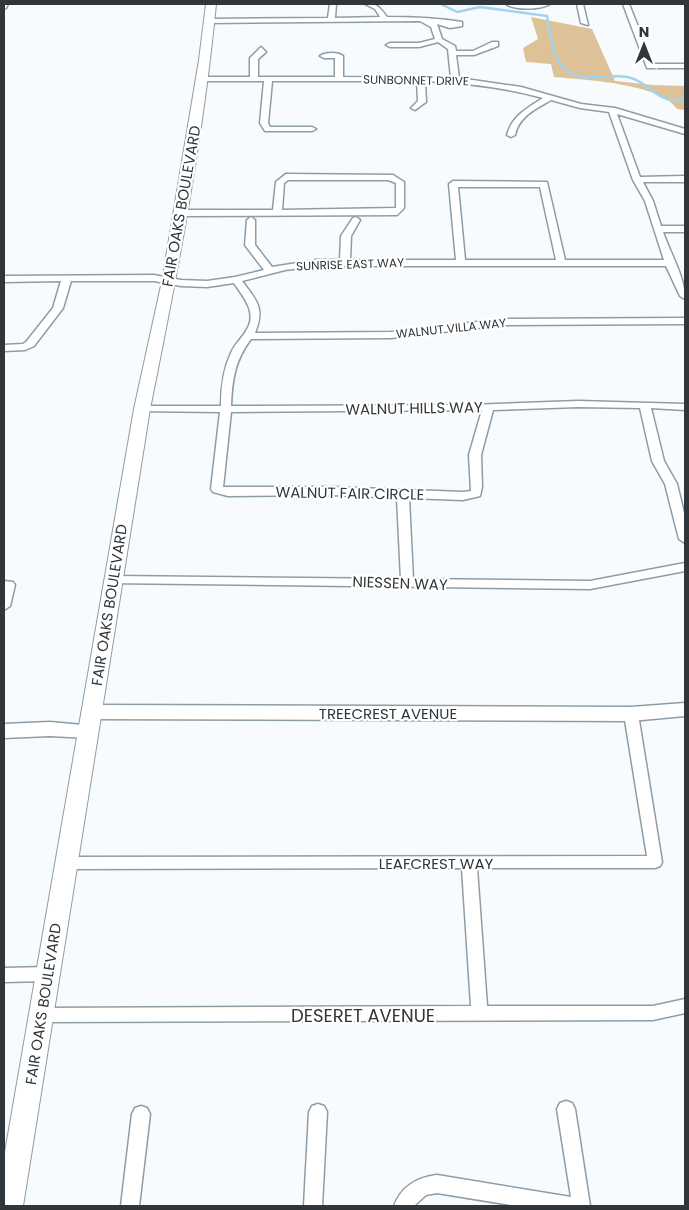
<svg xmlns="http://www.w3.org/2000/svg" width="689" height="1210" viewBox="0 0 689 1210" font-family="Poppins,sans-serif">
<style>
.forest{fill:#ddc197}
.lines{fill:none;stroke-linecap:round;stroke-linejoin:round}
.stream{stroke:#a2d3ef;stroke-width:2.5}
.minor-casing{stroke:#8d9da7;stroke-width:3}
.tertiary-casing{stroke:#8d9da7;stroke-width:3}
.secondary-casing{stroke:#8d9da7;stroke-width:2}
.minor{fill:#fff;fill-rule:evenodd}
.tertiary{fill:#fff;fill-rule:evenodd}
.secondary{fill:#fff;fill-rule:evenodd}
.labels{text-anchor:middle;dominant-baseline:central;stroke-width:4.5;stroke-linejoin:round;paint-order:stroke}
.far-street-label{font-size:12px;fill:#30363a;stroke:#fff}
.street-label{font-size:15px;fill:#30363a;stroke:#fff}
.near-street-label{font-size:18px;fill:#30363a;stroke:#fff}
</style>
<rect width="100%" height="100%" fill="#f8fbfe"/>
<path class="forest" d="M531 17 592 29 615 81 653 85 685 86V110L677 109C660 83 584 80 554 77L551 64 526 62 523 48 538 39Z"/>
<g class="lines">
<path class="stream" d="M441 4 457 12 480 7 547 16C550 34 552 61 569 72 587 84 614 71 634 79 653 87 663 107 685 98"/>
<g class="minor-casing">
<g id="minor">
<polygon points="4,4 8,4 6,8 4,9"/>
<path d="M330 4H336L335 18 380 17 375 9 365 4C377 3 380 8 387 17 412 17 437 18 462 22V26L450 28 437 24 442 39 455 46 456 51H473L492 42H498V46L474 55H456L459 78 521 87 581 104 615 108 685 129V134L617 114 640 177 685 176V182H643L653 201 661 226H685V232H663C670 253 685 277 685 299L680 296 666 266H316L285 270 242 281C257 301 265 308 255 333L391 332 503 319 685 318V324L503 325 391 338 251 339C235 360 232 380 231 406L470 405 578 401 685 404V410L651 408 664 461 677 484 685 517V543L679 539 665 484 652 461 640 408 578 407 493 410 481 455 482 487 480 496 463 500 409 498 413 579 590 581 685 563V571L590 589 109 583 107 580 113 576 401 579 397 498 332 495 228 496 213 492 211 489 220 412 138 411 137 409 142 406H221C221 387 223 370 231 353 234 345 242 338 246 331 258 313 244 298 234 283L207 287 181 286 154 281H71L63 308 34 346 25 350 4 351V345L23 344 26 342 53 308 61 281 4 282V276L154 275 181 280 207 281 235 277 264 270 245 245 247 220 251 217 255 220V245L272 267 316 260H340L341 236 353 218 356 217 360 220 351 236 350 260H456L449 184 453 181 547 182 565 260H664L645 201 633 180 609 112 580 108 551 100C536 109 519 116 515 135L511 137 507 135C512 116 527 108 543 98 504 87 465 83 425 81L426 102 415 110 411 108 418 101 417 81H272L268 123 270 127H312L316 129 312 131H265L260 123 264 81H201L197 79 201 77H250V58L261 47 266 52 258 59V77H335V58H324L320 56C325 52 338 52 343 56V77L451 78 448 49 438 42 419 47H390L386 45 390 43H419L435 39 431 27 420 21 209 23 205 21 209 19 328 18ZM458 187H540L556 260H465ZM482 410 469 455 471 491 463 492 332 487H223L231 412Z"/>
<path d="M506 4H550C541 10 514 10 506 4Z"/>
<polygon points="577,4 583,4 588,25 581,23"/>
<polygon points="623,4 629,4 653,64 685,64 685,68 647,68"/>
<path d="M286 174 393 175 404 182V208L397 215 179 216 175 213 179 210H273L276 182ZM288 180H388L396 183V208L282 210 284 183Z"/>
<polygon points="4,581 13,582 15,585 10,606 4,610"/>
<polygon points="631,709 636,710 638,714 662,862 660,866 655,868 477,868 487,1006 653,1006 685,999 685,1013 653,1020 41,1022 35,1020 33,1015 35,1010 41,1008 471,1006 462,868 66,869 61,867 59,863 61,859 66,857 647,856 624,714 626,710"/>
<polygon points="48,967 54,969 56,974 54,979 48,981 4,982 4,968"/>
<path d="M566 1101 572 1103 575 1109 590 1206H517L437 1193 426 1195 414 1206H394C401 1187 417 1177 437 1175L571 1197 557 1109 560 1103Z"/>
<polygon points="318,1104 324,1106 327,1112 322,1206 304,1206 309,1112 312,1106"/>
<polygon points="141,1106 147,1108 150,1114 139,1206 121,1206 132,1114 135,1108"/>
</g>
</g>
<g class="tertiary-casing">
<g id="tertiary">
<polygon points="685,703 685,716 631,721 91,719 85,717 82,712 85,707 91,705 631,707"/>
<polygon points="50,722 94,726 97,731 94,736 88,738 50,736 4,738 4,724"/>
</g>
</g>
<g class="secondary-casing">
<path id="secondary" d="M206 4H216C203 140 177 275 150 409L23 1206H4V1158L134 409 162 281 199 60Z"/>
</g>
<use href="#minor" class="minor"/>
<use href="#tertiary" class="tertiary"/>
<use href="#secondary" class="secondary"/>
</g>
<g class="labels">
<g class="far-street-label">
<text transform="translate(416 80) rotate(1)">SUNBONNET DRIVE</text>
<text transform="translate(350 264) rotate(-2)">SUNRISE EAST WAY</text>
<text transform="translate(451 328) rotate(-6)">WALNUT VILLA WAY</text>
</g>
<g class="street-label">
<text transform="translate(181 206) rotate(-80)">FAIR OAKS BOULEVARD</text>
<text transform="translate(414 408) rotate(-1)">WALNUT HILLS WAY</text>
<text transform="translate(350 493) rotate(1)">WALNUT FAIR CIRCLE</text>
<text transform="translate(400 583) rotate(2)">NIESSEN WAY</text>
<text transform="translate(109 605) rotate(-81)">FAIR OAKS BOULEVARD</text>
<text x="388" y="713">TREECREST AVENUE</text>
<text x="436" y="863">LEAFCREST WAY</text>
<text transform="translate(43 1004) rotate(-81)">FAIR OAKS BOULEVARD</text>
</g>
<g class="near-street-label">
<text x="363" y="1015">DESERET AVENUE</text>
</g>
</g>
<rect width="689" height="1210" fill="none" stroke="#30363a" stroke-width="10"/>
<g transform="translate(644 45)" stroke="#ffffff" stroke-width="4" paint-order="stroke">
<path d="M0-4L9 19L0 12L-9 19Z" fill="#30363a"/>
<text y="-8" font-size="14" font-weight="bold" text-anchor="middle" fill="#30363a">N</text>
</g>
</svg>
